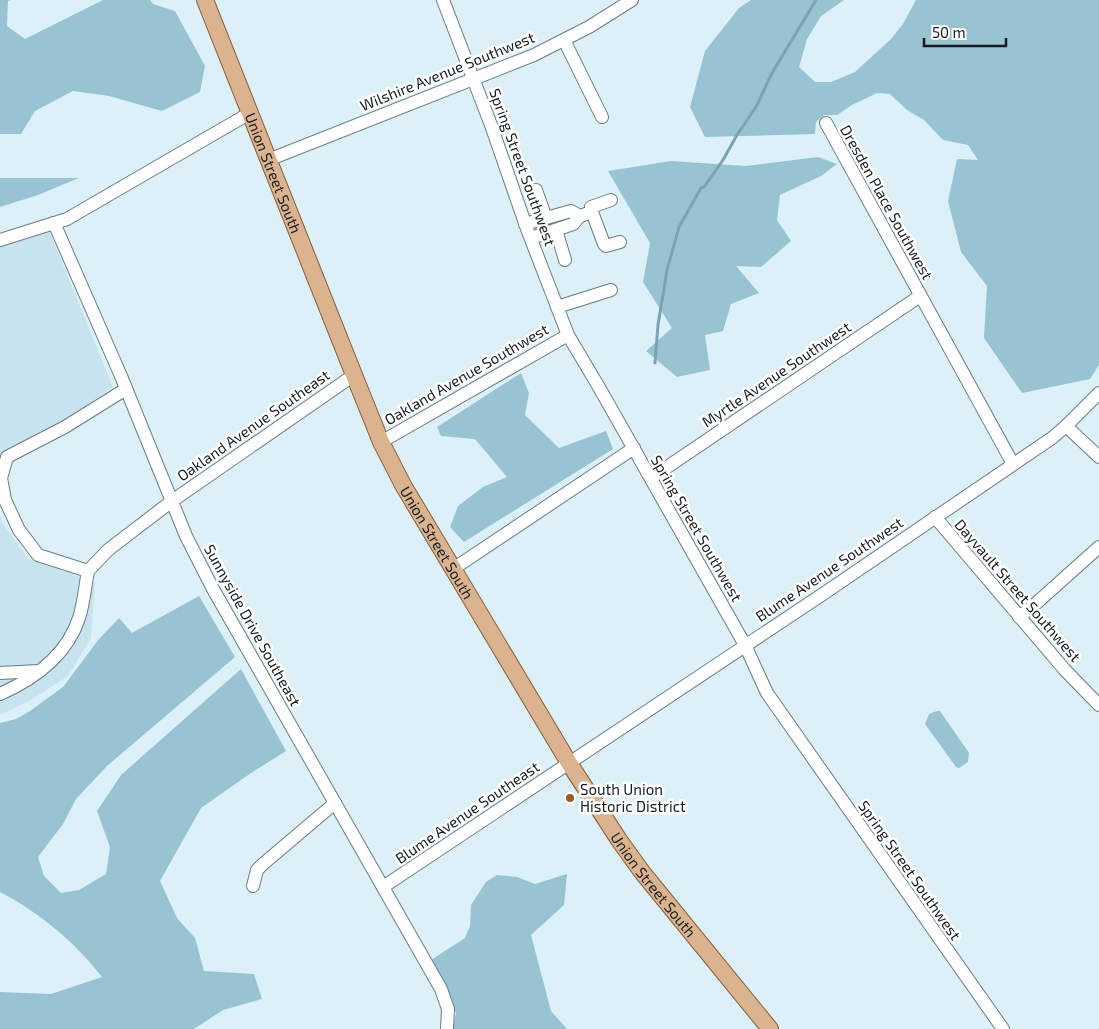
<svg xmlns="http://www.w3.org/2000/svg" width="1099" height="1029" viewBox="0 0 1099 1029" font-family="'Exo 2',sans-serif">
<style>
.built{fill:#c7e3ee}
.green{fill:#98c3d3}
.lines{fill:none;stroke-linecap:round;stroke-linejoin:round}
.stream{stroke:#78a4b5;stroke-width:3}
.minor-casing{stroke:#6a7c82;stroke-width:14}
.major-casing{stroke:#865d38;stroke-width:18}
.minor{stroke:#fff;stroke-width:12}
.major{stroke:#dbb38f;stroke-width:16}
.poi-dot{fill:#995b21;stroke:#fff;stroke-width:2}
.labels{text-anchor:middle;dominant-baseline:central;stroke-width:5;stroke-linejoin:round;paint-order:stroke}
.street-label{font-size:15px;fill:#151d1f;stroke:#fff}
.poi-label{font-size:15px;fill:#151d1f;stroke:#fff;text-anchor:start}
</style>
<rect width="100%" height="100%" fill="#dcf0f8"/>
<g class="built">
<polygon points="44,218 113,387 74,414 0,457 0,233"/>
<polygon points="0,515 2,522 28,559 95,582 91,638 68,676 31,700 0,715"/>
</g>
<g class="green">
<polygon points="0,0 11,0 8,1 7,26 25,39 103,0 150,0 153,4 175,11 205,66 200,92 162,111 109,96 73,91 35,111 21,134 0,134"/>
<polygon points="751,0 844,0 821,16 807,39 799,67 815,82 831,82 855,72 891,39 903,24 916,0 1099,0 1099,365 1090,379 1022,393 984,338 987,286 961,252 948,201 957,159 978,160 968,145 943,140 924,120 907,110 890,94 877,93 852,105 837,115 824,115 816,122 815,134 705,137 690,107 705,51 739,8"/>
<polygon points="818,157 837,164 821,176 780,195 777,220 791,241 761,267 736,266 759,293 731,304 723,331 705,335 710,370 677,377 646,351 672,328 643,282 650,243 608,171 671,161 746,166"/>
<polygon points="0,178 79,178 38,195 0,207"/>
<polygon points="521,373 529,393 525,415 559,448 606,431 613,449 464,542 450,527 458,506 483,487 507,477 475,439 441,436 437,427"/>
<path d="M199 596 235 657 107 766 76 799 63 824 38 857 44 876 61 893 79 890 106 874 110 847 97 811 121 775 241 669 286 751 251 773 201 808 160 881 177 918 195 938 204 971 254 974 262 999 223 1010 194 1029H0V992L51 994 102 977C76 943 39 912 0 892V723L16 719 30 711 63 687 99 639 119 618 132 633Z"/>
<polygon points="937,711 940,711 969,753 968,762 959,768 956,767 925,724 929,714"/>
<polygon points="567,874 564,905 531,935 551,1011 567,1029 452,1029 456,1014 450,995 431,960 465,938 470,926 471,905 486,882 497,875 517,877 535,884"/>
</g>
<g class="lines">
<polyline class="stream" points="655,363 658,325 667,270 679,227 701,188 704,187 723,160 737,135 756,107 772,73 816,0"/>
<g class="minor-casing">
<g id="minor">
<polyline points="443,0 491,125 527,229 568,335 600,389 745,645 767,693 1003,1029"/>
<polyline points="564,40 602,117"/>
<polyline points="826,123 1013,464"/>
<polyline points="268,160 534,55 589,27 632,0"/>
<polyline points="536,190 546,218"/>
<polyline points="592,212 591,207 611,200"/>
<polyline points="580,216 592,212 604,244 606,246 620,242"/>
<polyline points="54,223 121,376 186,536 213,589 441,989 448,1009 447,1029"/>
<polyline points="525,224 571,211 580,216 573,224 531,238"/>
<polyline points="556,230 565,260"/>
<polyline points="0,240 67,219 250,113"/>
<polyline points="557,307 611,290"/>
<polyline points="126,389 65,427 7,457 1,478 5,500 19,530 38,555 88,571 108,550 172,501 354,375"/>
<polyline points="1066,426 1099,457"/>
<polyline points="381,442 568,335"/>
<polyline points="651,478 920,296"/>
<polyline points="935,517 1064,669 1099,705"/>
<polyline points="453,569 634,448"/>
<polyline points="1019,617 1032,607 1099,547"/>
<polyline points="0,673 38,671"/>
<path d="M0 694C34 679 67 655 79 618 84 603 85 586 88 571"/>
<polyline points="253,886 257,870 263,864 335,803"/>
<polyline points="383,887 826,592 1052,438 1066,426 1099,393"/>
</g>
</g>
<g class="major-casing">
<g id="major">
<path id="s1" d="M205 0 354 375 381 442 403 485 569 763 619 840 642 872 770 1029"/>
</g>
</g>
<use href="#minor" class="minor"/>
<use href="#major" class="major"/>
</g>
<circle class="poi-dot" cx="570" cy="798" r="5"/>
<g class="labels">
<g class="street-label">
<text transform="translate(447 71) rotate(-22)">Wilshire Avenue Southwest</text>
<text transform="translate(523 167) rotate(70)">Spring Street Southwest</text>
<text stroke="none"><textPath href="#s1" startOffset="186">Union Street South</textPath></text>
<text transform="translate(887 202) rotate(61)">Dresden Place Southwest</text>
<text transform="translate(466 374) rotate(-30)">Oakland Avenue Southwest</text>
<text transform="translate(776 374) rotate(-34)">Myrtle Avenue Southwest</text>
<text transform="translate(253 425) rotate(-35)">Oakland Avenue Southeast</text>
<text transform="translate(697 528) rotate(60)">Spring Street Southwest</text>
<text stroke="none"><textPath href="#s1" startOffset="591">Union Street South</textPath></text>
<text transform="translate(829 569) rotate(-34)">Blume Avenue Southwest</text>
<text transform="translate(1018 590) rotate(49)">Dayvault Street Southwest</text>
<text transform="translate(253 625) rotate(61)">Sunnyside Drive Southeast</text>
<text transform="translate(467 812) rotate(-34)">Blume Avenue Southeast</text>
<text transform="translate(910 870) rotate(55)">Spring Street Southwest</text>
<text stroke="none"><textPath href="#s1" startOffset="996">Union Street South</textPath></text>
</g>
<g class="poi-label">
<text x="580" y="789">South Union<tspan x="580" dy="17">Historic District</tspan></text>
</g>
</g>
<path d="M924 38v8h82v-8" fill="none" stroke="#151d1f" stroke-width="2.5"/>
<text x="932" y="38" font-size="15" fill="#151d1f" stroke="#ffffff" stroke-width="4" paint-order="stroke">50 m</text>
</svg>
